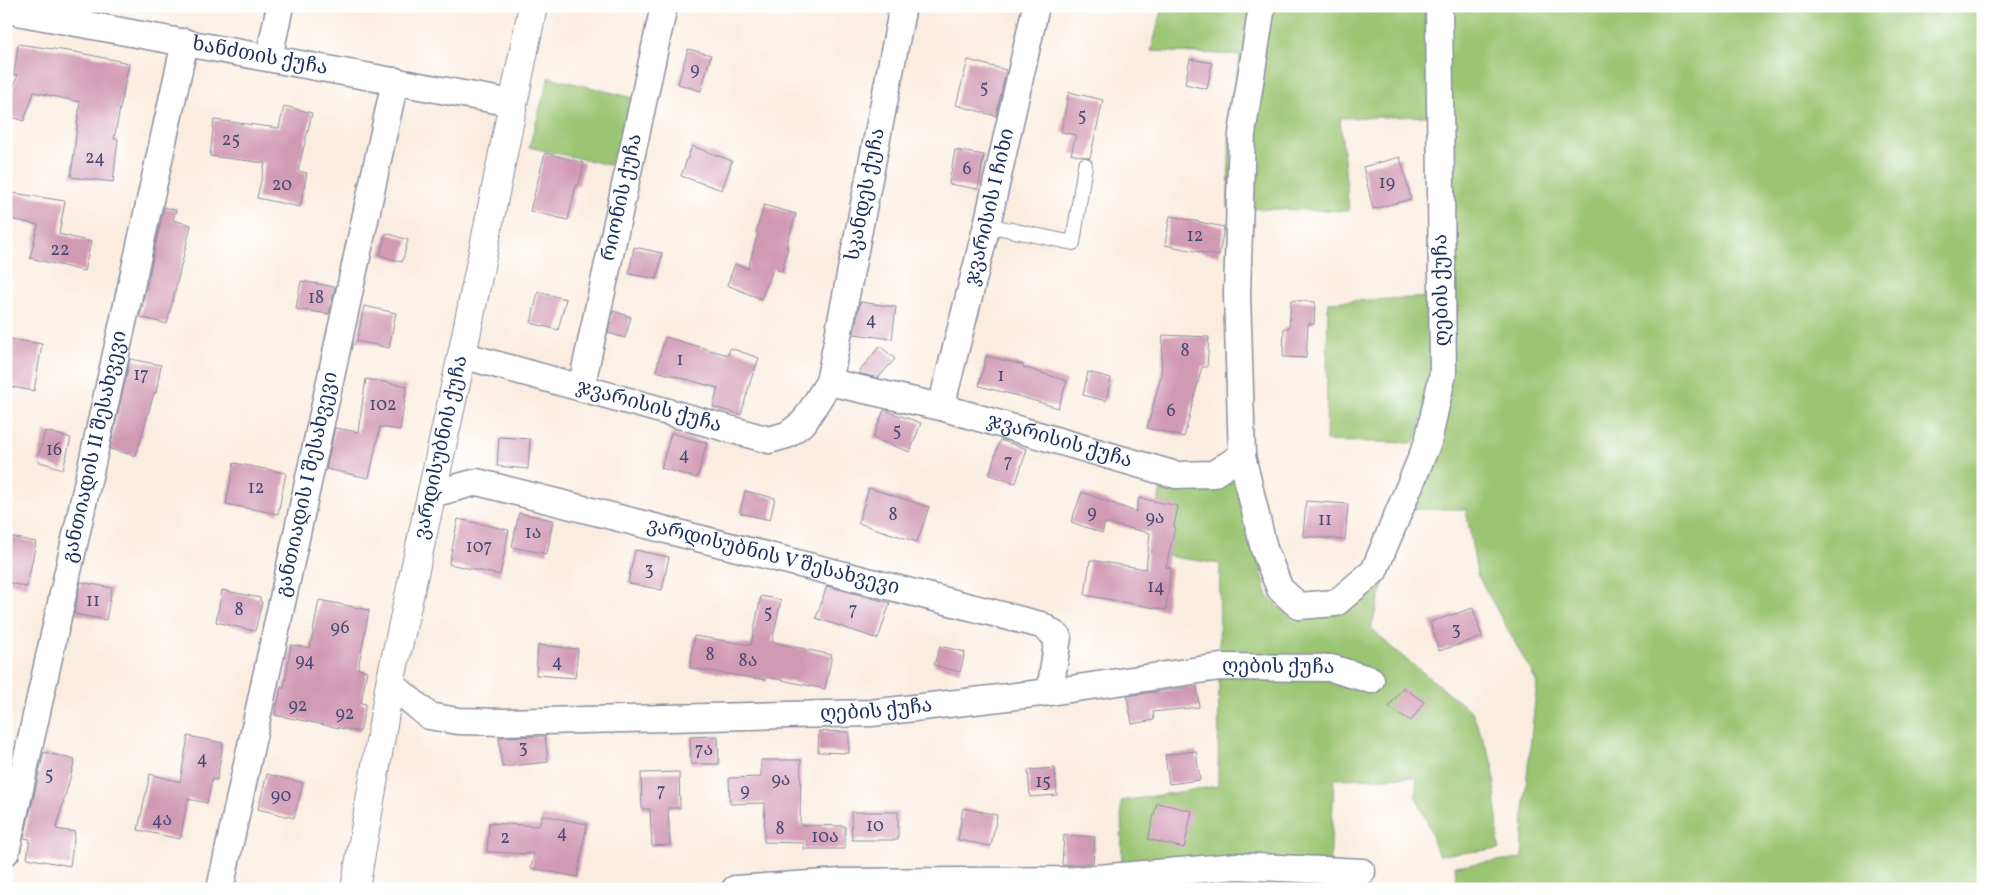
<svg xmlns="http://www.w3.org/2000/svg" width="1989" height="895" viewBox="0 0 1989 895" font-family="Vollkorn,'Noto Serif Georgian',serif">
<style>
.green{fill:#9bc572;stroke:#5b7a68}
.building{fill:#d19ab3}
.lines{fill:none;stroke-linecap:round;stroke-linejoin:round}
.lane-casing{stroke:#8a8e9f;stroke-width:16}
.street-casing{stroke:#8a8e9f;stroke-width:29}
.secondary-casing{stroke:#8a8e9f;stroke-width:30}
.lane{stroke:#fff;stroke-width:14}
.street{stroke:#fff;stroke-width:26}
.secondary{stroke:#fff;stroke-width:28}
.labels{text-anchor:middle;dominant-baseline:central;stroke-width:5;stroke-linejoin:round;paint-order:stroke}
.number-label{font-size:18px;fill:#484a73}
.street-label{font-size:20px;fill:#1b2f5e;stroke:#fff}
</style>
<rect width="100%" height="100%" fill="#fff"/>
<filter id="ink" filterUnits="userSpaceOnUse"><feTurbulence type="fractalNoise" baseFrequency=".02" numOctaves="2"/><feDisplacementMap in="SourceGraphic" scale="10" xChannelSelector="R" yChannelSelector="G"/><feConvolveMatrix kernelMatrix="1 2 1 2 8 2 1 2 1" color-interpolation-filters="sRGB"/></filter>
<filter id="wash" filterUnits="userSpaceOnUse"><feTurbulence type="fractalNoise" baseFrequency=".0096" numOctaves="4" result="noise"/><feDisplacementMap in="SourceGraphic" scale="20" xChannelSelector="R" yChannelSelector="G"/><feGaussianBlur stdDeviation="1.12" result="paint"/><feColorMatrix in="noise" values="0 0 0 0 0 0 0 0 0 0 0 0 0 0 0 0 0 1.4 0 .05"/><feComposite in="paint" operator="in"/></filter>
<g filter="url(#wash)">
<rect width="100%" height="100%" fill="#faede0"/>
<g class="green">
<polygon points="1163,6 1426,6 1429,116 1340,118 1349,211 1228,208 1230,115 1240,55 1151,51"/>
<polygon points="1449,6 1983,6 1983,889 1457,889 1455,866 1522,858 1525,795 1537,682 1477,574 1466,509 1410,509 1432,449"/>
<polygon points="549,77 637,99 618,167 529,147"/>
<polygon points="1432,297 1434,376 1415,443 1326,441 1328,302"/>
<polygon points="1239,480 1268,597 1289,616 1329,616 1384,581 1371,628 1392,648 1472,712 1493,764 1499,849 1438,855 1428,823 1415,795 1417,777 1334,779 1329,888 1266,876 1266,889 1155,889 1152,864 1122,868 1121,801 1218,786 1220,564 1147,553 1162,483 1206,487"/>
</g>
<g id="blocks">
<g class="building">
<polygon points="18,44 75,52 129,63 114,139 118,139 113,182 71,177 80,102 34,92 24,121 6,115 6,107 18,75 14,75"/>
<polygon points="688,49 711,55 701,91 678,84"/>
<polygon points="1190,59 1212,63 1207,89 1185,84"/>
<polygon points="968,60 1006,70 996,116 956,105"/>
<polygon points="1069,92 1103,100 1090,158 1071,154 1076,135 1061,132"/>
<polygon points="284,106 312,113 298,171 307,173 300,207 257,198 265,163 210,156 214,120 279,128"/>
<polygon points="692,146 732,161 722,190 681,176"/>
<polygon points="955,150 984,155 978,189 949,184"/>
<polygon points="545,153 584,163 579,185 576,185 568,220 530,211"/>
<polygon points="1400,157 1411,199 1373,209 1363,167"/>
<polygon points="6,192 65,201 59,234 91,242 84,271 30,258 38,225 6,218"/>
<polygon points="764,205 796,214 786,247 788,247 782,271 773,269 761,299 727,285 735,264 748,269 758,233 756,233"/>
<polygon points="164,207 176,210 173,220 191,225 167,324 140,317"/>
<polygon points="1170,216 1224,227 1219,256 1165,245"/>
<polygon points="386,233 408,240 402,262 380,255"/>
<polygon points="634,247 662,253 657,279 629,274"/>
<polygon points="301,281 335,287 329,314 296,309"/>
<polygon points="538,292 566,299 558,330 531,323"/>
<polygon points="1291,300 1315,302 1314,324 1308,324 1306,358 1283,357 1284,328 1289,328"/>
<polygon points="860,302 896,307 892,339 854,334"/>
<polygon points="364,306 396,313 389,348 357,341"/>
<polygon points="613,311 631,317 625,338 608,333"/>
<polygon points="1163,335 1209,337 1207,367 1202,367 1184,437 1147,428 1161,376"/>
<polygon points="665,337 728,355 730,348 759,358 751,379 741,415 713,407 718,388 656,371"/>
<polygon points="9,339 42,344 34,391 6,386 6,354"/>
<polygon points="880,346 895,359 878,378 858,373"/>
<polygon points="986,356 1024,365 1023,367 1067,381 1058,408 1022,397 979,386"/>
<polygon points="130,359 161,365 156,393 154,393 136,456 110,449"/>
<polygon points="1088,372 1111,378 1106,401 1083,395"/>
<polygon points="366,379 407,386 400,430 380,427 369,478 326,469 335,428 358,432"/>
<polygon points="884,410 921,423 910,452 873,438"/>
<polygon points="45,431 71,438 63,469 37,461"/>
<polygon points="671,433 707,443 697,478 661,468"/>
<polygon points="499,437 530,439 528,469 497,466"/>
<polygon points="1000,440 1027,449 1016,483 989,475"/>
<polygon points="234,463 286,473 278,514 226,504"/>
<polygon points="869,488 929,507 917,542 858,523"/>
<polygon points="745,491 775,498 770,520 740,513"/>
<polygon points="1082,492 1136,512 1139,498 1178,506 1174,526 1175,527 1166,567 1171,568 1166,610 1085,595 1090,560 1146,569 1150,533 1105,523 1102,533 1071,522"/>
<polygon points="1306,501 1348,504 1345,540 1303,536"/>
<polygon points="519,513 553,520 547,554 512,547"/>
<polygon points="458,519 509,530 500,575 449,564"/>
<polygon points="6,536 36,542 27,587 6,582"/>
<polygon points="635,550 669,557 662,590 628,583"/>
<polygon points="81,582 112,588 106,620 74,614"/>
<polygon points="827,586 890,603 878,639 816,618"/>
<polygon points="222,590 260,598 260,601 262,602 255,631 216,622"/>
<polygon points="761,596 781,600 772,642 832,655 825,689 767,677 766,680 690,668 694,636 751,645"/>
<polygon points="319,600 369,610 358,669 367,671 361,703 366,704 360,732 275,715 281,688 284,688 291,645 310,648"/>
<polygon points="1473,608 1482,637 1439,651 1430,622"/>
<polygon points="538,645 578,649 575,678 536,675"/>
<polygon points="940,646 965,652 960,672 934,665"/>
<polygon points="1197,686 1199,707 1153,712 1154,720 1132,724 1127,696"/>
<polygon points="1403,687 1424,702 1411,721 1389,707"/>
<polygon points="819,731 849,732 849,753 818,752"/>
<polygon points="188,736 223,743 217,780 212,779 207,803 188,799 180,839 138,830 150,774 180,782"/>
<polygon points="545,736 548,762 502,767 499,737"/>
<polygon points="718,736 719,764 691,764 690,737"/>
<polygon points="1196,751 1200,780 1169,784 1165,755"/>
<polygon points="44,752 75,760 56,829 75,832 70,866 27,858 30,839 24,838"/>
<polygon points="761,760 801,760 800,825 845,826 845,849 804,849 804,843 764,842 765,803 730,804 729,778 761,777"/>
<polygon points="1055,768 1057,795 1030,797 1028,770"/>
<polygon points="679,772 680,808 668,808 670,845 652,846 650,809 642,809 641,773"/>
<polygon points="267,774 303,783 294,818 258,809"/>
<polygon points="1157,803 1192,811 1184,848 1148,839"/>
<polygon points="963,808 997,815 991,846 958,840"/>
<polygon points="851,812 898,812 898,840 852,840"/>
<polygon points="542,815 587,824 577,877 531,868 534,854 487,852 489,823 539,826"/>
<polygon points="1064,835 1095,837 1093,863 1062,865"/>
</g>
</g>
</g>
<g filter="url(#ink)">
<use href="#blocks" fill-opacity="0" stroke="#8a8e9f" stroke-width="1"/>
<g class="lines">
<g class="lane-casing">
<polyline id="lane" points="987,225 1073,243 1085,165"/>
</g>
<g class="street-casing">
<g id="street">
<path id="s1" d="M6 10 512 103"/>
<polyline points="269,58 280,6"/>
<path id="s2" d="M462 355 769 440 787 435 804 422 829 382 941 407 1176 475 1213 474 1242 456 1237 294 1242 134 1262 6"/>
<path id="s3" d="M829 382 903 6"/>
<path id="s4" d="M581 388 664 6"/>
<path id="s5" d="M941 407 987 225 1036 6"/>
<polyline points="1242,456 1264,549 1280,589 1299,606 1336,603 1374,571 1428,442 1443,373 1439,6"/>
<path id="s6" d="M432 494 477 482 1041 625 1058 637 1050 692"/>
<path id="s7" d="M390 683 429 716 458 721 502 722 871 713 1050 692 1220 667 1331 668 1371 680"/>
<path id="s8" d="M6 852 185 42"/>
<path id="s9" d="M220 889 395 81"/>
<polyline points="735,889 841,882 1075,880 1237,866 1362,872"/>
</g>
</g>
<g class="secondary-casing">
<g id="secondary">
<path id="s10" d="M355 889 390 683 462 355 533 6"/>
</g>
</g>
<use href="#lane" class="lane"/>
<use href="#street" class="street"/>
<use href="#secondary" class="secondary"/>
</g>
</g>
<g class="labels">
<g class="number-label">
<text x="695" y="70">9</text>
<text x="984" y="88">5</text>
<text x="1082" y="116">5</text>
<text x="231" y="140">25</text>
<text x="95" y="158">24</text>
<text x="967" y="169">6</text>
<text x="1387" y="183">19</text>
<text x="282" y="185">20</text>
<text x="1195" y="236">12</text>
<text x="60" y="250">22</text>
<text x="316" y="298">18</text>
<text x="871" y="320">4</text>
<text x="1185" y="351">8</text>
<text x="680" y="360">1</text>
<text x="141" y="375">17</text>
<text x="1001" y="376">1</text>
<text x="383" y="405">102</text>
<text x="1171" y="411">6</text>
<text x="897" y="431">5</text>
<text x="54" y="450">16</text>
<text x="684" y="455">4</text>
<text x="1008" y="462">7</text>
<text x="256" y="488">12</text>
<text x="1092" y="513">9</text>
<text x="893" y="515">8</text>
<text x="1155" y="518">9ა</text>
<text x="1325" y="520">11</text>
<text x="533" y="533">1ა</text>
<text x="479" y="547">107</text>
<text x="649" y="570">3</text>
<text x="1156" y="587">14</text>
<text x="93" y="601">11</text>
<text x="239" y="610">8</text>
<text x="853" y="610">7</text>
<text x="768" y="613">5</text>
<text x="340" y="628">96</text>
<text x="1456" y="630">3</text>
<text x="710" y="655">8</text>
<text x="305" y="661">94</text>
<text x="748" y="661">8ა</text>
<text x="557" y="662">4</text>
<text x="298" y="706">92</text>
<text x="345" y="714">92</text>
<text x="523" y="748">3</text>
<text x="704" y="750">7ა</text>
<text x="202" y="759">4</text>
<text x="49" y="775">5</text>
<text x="781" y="780">9ა</text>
<text x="1043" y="782">15</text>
<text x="661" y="791">7</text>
<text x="745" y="791">9</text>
<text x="281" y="796">90</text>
<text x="162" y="820">4ა</text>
<text x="875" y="826">10</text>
<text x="780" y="829">8</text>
<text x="562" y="833">4</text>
<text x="825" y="837">10ა</text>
<text x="505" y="838">2</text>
</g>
<g class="street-label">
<text stroke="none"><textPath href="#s1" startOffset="258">ხანძთის ქუჩა</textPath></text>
<text stroke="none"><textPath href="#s3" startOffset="191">სკანდეს ქუჩა</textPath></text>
<text stroke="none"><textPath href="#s4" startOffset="195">რიონის ქუჩა</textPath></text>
<text stroke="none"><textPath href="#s5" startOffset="206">ჯვარისის I ჩიხი</textPath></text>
<text transform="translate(1442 290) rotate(-91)">ღების ქუჩა</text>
<text stroke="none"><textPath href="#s2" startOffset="194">ჯვარისის ქუჩა</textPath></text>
<text stroke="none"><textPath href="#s2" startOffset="644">ჯვარისის ქუჩა</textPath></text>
<text stroke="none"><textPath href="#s8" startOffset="415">განთიადის II შესახვევი</textPath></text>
<text stroke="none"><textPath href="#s10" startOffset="450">ვარდისუბნის ქუჩა</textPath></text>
<text stroke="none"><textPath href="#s9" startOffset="414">განთიადის I შესახვევი</textPath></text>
<text stroke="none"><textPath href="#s6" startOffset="352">ვარდისუბნის V შესახვევი</textPath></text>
<text stroke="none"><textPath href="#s7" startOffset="904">ღების ქუჩა</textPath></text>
<text stroke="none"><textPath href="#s7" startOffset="499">ღების ქუჩა</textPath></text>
</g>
</g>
<rect width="1989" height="895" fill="none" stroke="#fff" stroke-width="25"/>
</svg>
